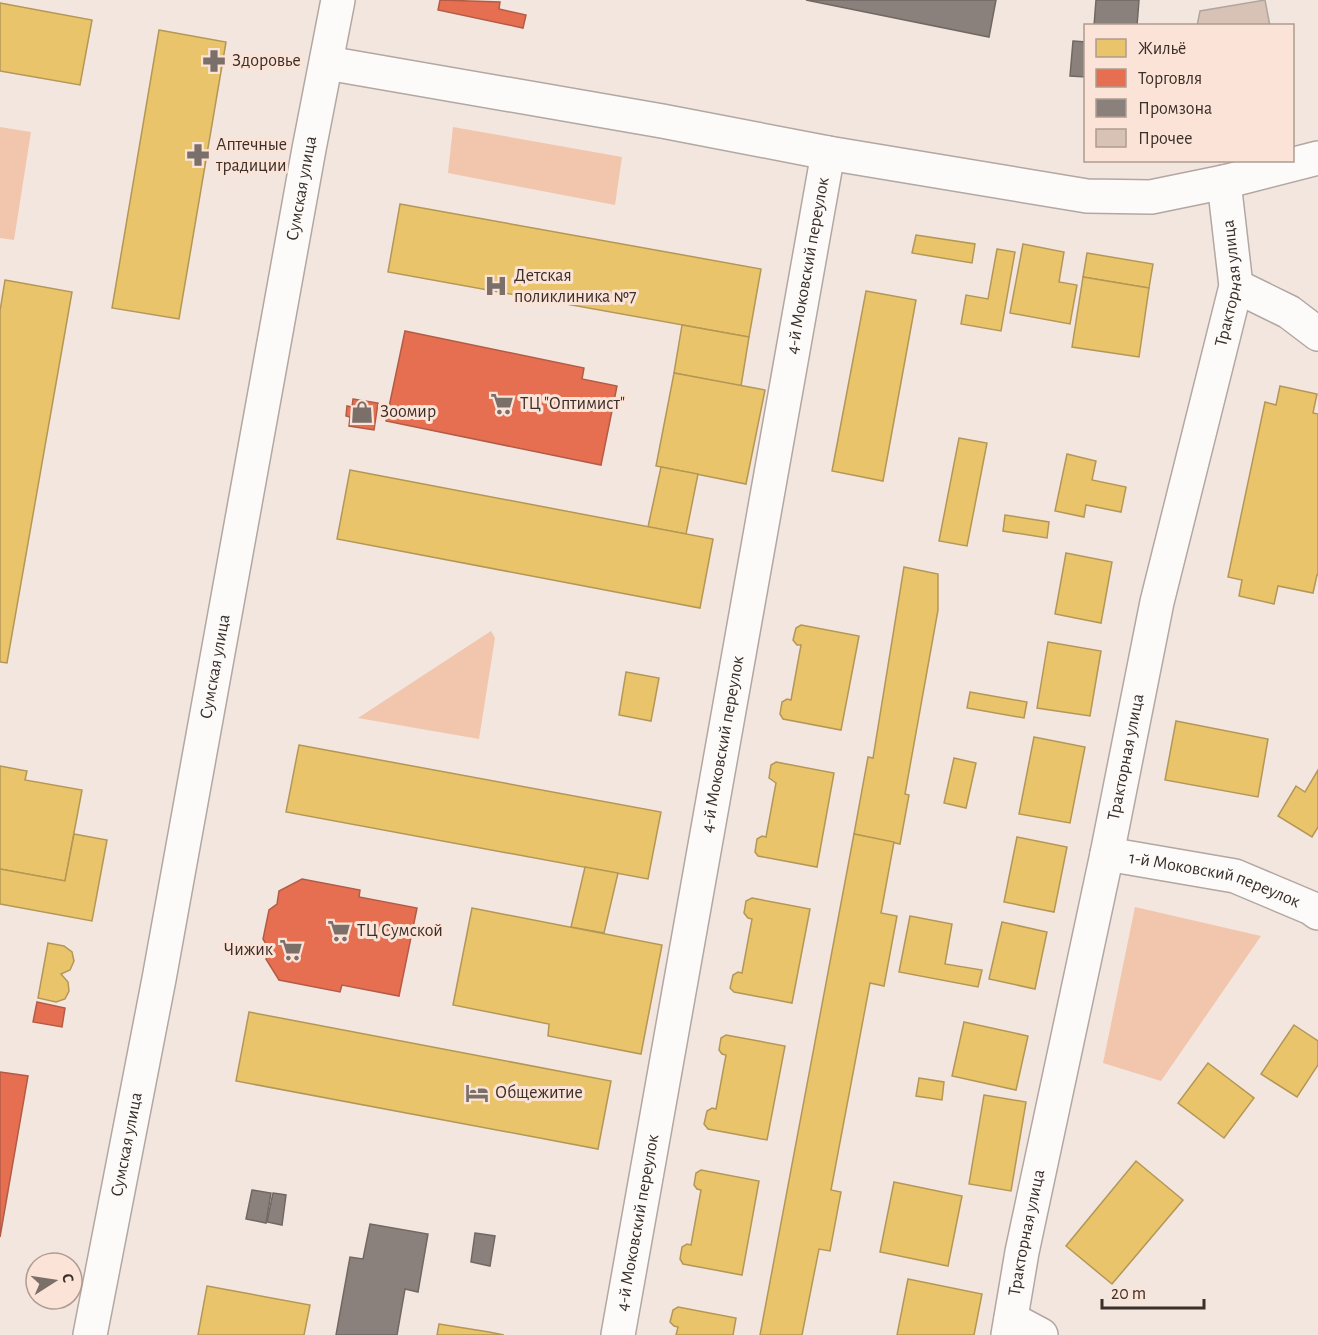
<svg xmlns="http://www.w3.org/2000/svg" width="1318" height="1335" viewBox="0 0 1318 1335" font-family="'Alegreya Sans',sans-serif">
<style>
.green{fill:#f1c6ac}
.homes{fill:#e9c46a;stroke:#b49756;stroke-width:1.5}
.shops{fill:#e76f51;stroke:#b35c45;stroke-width:1.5}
.industry{fill:#8a817c;stroke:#726863;stroke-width:1.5}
.building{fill:#d8c2b5;stroke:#b0a6a0;stroke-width:1.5}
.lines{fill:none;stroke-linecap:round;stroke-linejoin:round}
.minor-casing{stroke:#b2a7a1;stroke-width:36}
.tertiary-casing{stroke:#b2a7a1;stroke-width:36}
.primary-casing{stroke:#b2a7a1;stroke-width:36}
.minor{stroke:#fdfbfa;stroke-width:33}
.tertiary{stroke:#fdfbfa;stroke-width:33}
.primary{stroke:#fdfbfa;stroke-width:33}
.labels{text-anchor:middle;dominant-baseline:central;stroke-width:6;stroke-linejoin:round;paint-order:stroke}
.poi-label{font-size:18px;fill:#3a2f29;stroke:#fbe4d7;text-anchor:start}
.street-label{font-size:18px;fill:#3a2f29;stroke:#fbe4d7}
</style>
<rect width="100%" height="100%" fill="#f3e6df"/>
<g class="green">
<polygon points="0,127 31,132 14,240 0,238"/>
<polygon points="453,127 622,157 615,205 448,173"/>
<polygon points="491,631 495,638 479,739 358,718"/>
<polygon points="1135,907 1261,936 1161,1081 1103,1063"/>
</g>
<g class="homes">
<polygon points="0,3 92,20 80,85 0,71"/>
<polygon points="159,30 226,42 179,319 112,308"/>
<polygon points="400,204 761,269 749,337 388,272"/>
<polygon points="916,235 975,244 972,263 912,253"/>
<polygon points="1023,244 1064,252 1059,282 1077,285 1070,324 1010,313"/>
<polygon points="997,249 1015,252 1001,331 961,324 966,295 988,299"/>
<polygon points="1087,253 1153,264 1149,288 1083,277"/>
<polygon points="1083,277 1149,288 1139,357 1072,347"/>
<polygon points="5,280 72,292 7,663 0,662 0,311"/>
<polygon points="866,291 916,300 883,481 832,471"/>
<polygon points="682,325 749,337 741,386 674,373"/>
<polygon points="674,373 765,390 746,484 656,466"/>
<polygon points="1280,386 1317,394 1313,413 1318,414 1318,575 1317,575 1313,593 1278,586 1274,604 1239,596 1242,580 1228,577 1265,402 1276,405"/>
<polygon points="959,438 987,443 967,546 939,541"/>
<polygon points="1067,454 1096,461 1092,480 1126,487 1121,512 1086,505 1084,517 1055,511"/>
<polygon points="661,467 698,474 686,534 648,527"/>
<polygon points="350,470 713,539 700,608 337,539"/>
<polygon points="1005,515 1049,522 1047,538 1003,531"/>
<polygon points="1066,553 1112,562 1101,623 1055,614"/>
<polygon points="904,567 938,574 938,610 905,794 909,795 900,844 854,834 868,757 873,758"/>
<polygon points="801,625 859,636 841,730 783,719 780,714 782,702 787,699 791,700 801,645 797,645 793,640 796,628"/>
<polygon points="1048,642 1101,651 1090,716 1037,708"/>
<polygon points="626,672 659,678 651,721 619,715"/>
<polygon points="970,692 1027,702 1024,718 967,708"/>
<polygon points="1176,721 1268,739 1258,797 1165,780"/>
<polygon points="1034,737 1085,747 1070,823 1019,814"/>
<polygon points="299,745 661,812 648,879 286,812"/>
<polygon points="954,758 976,763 966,808 944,803"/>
<polygon points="776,762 834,773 817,867 758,856 755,852 757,839 762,836 766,837 776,783 769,778 771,765"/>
<polygon points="0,766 27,771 25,780 82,790 65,881 0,869"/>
<polygon points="1318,770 1318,827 1312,837 1278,816 1296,786 1305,792"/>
<polygon points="74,834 107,840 92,921 0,904 0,869 65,881"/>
<polygon points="854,834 894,842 881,913 897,916 884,986 870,983 831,1190 841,1192 830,1251 819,1249 802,1335 760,1335"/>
<polygon points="1017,837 1067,847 1054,912 1004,902"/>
<polygon points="585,867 618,873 604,933 571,927"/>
<polygon points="752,898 810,909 792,1003 734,992 730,988 733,975 738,972 742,973 752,919 748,918 744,913 746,901"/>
<polygon points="472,908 662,945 641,1054 548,1036 549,1024 453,1005"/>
<polygon points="910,916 952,924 945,964 982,970 978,987 899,972"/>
<polygon points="1002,922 1047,932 1035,989 989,979"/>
<polygon points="48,943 64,946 72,952 74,961 70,970 61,974 68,982 69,991 65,999 56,1002 38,998"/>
<polygon points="249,1012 611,1081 598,1149 236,1081"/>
<polygon points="964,1022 1028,1036 1016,1090 952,1076"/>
<polygon points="1294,1025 1318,1041 1318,1065 1297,1097 1261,1074"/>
<polygon points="726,1035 785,1046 767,1140 708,1129 704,1124 707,1111 712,1108 716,1109 726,1055 722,1054 719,1050 721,1038"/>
<polygon points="1208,1063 1254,1098 1224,1138 1178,1103"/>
<polygon points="919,1078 944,1082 942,1100 916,1096"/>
<polygon points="984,1095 1026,1102 1011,1191 969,1184"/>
<polygon points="1136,1161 1183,1200 1112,1284 1066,1246"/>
<polygon points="701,1170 759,1181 742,1275 683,1264 680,1259 682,1247 687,1244 691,1245 701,1190 697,1189 694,1185 696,1173"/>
<polygon points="894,1182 962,1196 948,1266 880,1252"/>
<polygon points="908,1279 982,1294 974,1335 897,1335"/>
<polygon points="207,1286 310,1305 304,1335 198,1335"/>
<polygon points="678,1307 736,1318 733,1335 676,1335 678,1327 674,1326 670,1322 673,1310"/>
<polygon points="439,1324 489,1332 504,1335 437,1335"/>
</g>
<g class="shops">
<polygon points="440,0 500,2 499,9 526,15 523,28 438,10"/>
<polygon points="405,331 584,368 582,379 617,386 601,465 386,421"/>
<polygon points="353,399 378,403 374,430 349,426 350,417 346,416 347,406 352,407"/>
<polygon points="302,879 360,890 359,897 417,908 399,996 342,985 340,992 279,980 266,959 268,947 263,939 269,910 277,904 279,891"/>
<polygon points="37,1002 65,1008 62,1027 33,1022"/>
<polygon points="0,1072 28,1076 0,1237"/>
</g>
<g class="industry">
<polygon points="806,0 996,0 989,37"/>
<polygon points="1096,0 1139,0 1137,26 1094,26"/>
<polygon points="1073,41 1086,42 1086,77 1070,76"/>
<polygon points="252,1190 271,1193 266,1223 246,1219"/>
<polygon points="273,1193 286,1195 282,1225 267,1222"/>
<polygon points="370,1224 428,1234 418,1292 405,1289 397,1335 336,1335 350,1257 363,1259"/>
<polygon points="475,1233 495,1236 490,1266 471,1262"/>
</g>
<polygon class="building" points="1265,0 1270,26 1197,26 1200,11"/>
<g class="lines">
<g class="minor-casing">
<g id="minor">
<polyline points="1236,286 1289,312 1318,334"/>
<path id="s1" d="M1107 854 1235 876 1311 908 1318 913"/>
<polyline points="1011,1319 1041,1335"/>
<path id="s2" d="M618 1335 828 153"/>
<path id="s3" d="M1008 1335 1022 1252 1107 854 1157 602 1236 286 1224 182"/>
</g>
</g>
<g class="tertiary-casing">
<polyline id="tertiary" points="327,63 662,121 828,153 1087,196 1151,197 1224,182 1318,158"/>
</g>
<g class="primary-casing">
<g id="primary">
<path id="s4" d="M90 1335 159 979 309 149 338 0"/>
</g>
</g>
<use href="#minor" class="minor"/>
<use href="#tertiary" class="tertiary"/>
<use href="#primary" class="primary"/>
</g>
<defs>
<g id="pharmacy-bare" transform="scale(1.8)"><path d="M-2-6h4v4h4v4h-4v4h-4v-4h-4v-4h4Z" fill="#7b6f69" stroke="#fbe4d7" stroke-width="2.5" paint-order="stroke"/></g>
<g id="hospital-bare" transform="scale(1.8)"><path d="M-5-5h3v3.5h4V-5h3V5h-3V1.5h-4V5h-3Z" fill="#7b6f69" stroke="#fbe4d7" stroke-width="2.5" paint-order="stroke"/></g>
<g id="supermarket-bare" transform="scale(1.8)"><path d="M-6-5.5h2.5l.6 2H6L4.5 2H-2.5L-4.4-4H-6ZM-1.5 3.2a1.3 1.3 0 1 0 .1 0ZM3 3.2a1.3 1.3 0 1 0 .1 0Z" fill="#7b6f69" stroke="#fbe4d7" stroke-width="2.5" paint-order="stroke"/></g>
<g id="shop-bare" transform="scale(1.8)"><path d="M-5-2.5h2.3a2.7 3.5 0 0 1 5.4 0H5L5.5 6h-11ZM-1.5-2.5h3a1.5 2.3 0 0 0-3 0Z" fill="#7b6f69" stroke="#fbe4d7" stroke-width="2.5" paint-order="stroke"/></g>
<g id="hotel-bare" transform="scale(1.8)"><path d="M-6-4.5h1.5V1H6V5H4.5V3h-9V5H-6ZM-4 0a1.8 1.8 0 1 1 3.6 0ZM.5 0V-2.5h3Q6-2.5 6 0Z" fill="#7b6f69" stroke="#fbe4d7" stroke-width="2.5" paint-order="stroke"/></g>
</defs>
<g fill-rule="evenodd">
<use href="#pharmacy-bare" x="214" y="61"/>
<use href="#pharmacy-bare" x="198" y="155"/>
<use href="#hospital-bare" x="496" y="286"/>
<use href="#supermarket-bare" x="502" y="404"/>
<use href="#shop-bare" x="362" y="412"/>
<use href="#supermarket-bare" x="339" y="931"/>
<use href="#supermarket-bare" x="291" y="950"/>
<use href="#hotel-bare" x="477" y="1093"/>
</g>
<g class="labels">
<g class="poi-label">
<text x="232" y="61">Здоровье</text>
<text x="216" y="145">Аптечные<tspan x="216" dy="21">традиции</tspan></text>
<text x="514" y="276">Детская<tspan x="514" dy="21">поликлиника №7</tspan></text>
<text x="520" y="404">ТЦ "Оптимист"</text>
<text x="380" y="412">Зоомир</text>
<text x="357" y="931">ТЦ Сумской</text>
<text x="273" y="950" text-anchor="end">Чижик</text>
<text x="495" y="1093">Общежитие</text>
</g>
<g class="street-label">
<text stroke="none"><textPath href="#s4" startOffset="1166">Сумская улица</textPath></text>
<text stroke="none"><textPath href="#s2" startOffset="1086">4-й Моковский переулок</textPath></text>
<text stroke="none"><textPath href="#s3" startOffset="1076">Тракторная улица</textPath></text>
<text stroke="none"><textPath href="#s4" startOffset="680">Сумская улица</textPath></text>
<text stroke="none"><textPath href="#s2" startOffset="600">4-й Моковский переулок</textPath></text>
<text stroke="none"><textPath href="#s3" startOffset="590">Тракторная улица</textPath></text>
<text stroke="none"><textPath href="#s1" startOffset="111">1-й Моковский переулок</textPath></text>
<text stroke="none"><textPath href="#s4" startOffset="194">Сумская улица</textPath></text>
<text stroke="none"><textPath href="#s2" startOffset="114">4-й Моковский переулок</textPath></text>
<text stroke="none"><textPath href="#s3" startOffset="104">Тракторная улица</textPath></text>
</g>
</g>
<rect x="1084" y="24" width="210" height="138" fill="#fbe4d7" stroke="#ae9c91" stroke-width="1.5"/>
<rect x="1096" y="39" width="30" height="18" fill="#e9c46a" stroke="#ae9c91" stroke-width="1.5"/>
<text x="1138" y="54" font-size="18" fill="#3a2f29">Жильё</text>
<rect x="1096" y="69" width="30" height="18" fill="#e76f51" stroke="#ae9c91" stroke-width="1.5"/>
<text x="1138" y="84" font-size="18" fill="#3a2f29">Торговля</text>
<rect x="1096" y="99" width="30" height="18" fill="#8a817c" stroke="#ae9c91" stroke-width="1.5"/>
<text x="1138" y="114" font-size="18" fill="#3a2f29">Промзона</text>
<rect x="1096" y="129" width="30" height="18" fill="#d8c2b5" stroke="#ae9c91" stroke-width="1.5"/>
<text x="1138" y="144" font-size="18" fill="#3a2f29">Прочее</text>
<g transform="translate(54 1281) rotate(78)"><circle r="28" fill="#fbe4d7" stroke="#ae9c91" stroke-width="1.5"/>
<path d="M0-4.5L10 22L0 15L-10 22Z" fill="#7b6f69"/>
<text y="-9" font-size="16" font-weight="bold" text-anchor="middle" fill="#3a2f29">С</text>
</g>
<path d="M1102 1299v9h102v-9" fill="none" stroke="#3a2f29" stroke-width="3"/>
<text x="1111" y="1299" font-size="18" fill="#3a2f29" stroke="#fbe4d7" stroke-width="4.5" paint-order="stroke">20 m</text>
</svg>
